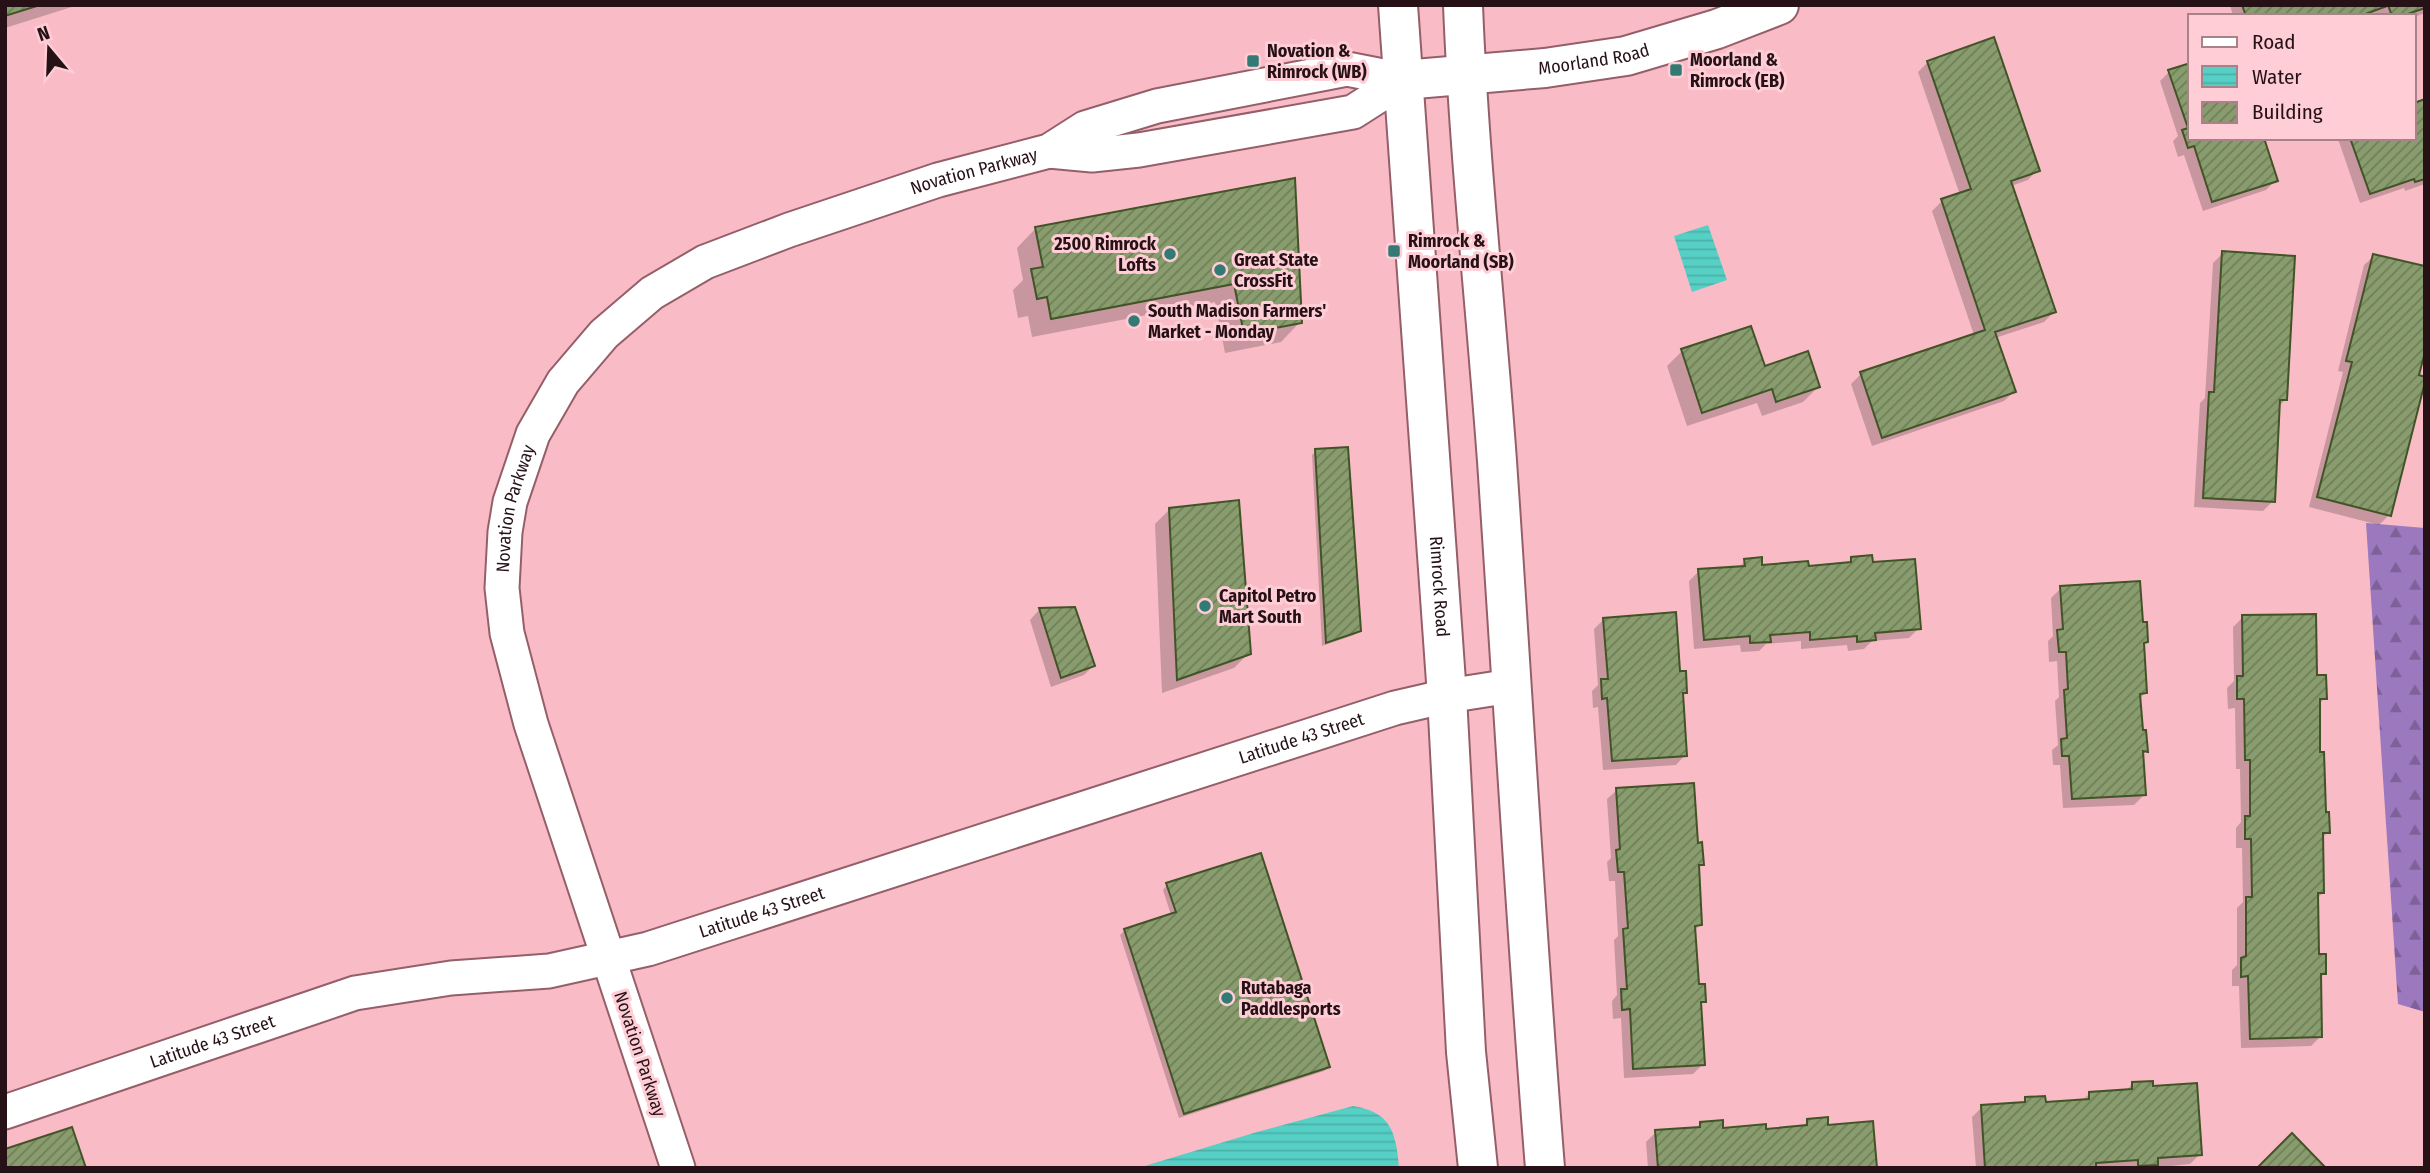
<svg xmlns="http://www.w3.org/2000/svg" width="2430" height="1173" viewBox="0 0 2430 1173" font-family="'Fira Sans Condensed',sans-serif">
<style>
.forest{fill:url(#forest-firs)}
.water{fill:url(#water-rules)}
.shadow{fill:#0003}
.building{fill:url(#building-hatch);stroke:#425427;stroke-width:2}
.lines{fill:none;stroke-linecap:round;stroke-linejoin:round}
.minor-casing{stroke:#945f69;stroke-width:37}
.tertiary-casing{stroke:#945f69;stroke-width:42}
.secondary-casing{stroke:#945f69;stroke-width:42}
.minor{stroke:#fff;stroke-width:33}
.tertiary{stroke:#fff;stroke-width:38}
.secondary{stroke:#fff;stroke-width:38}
.poi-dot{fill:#327a73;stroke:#fecdd5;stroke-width:2.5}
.labels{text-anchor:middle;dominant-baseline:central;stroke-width:6;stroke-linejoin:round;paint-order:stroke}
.poi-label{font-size:18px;font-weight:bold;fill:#261116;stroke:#fecdd5;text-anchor:start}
.street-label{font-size:18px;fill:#261116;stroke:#fecdd5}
</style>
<defs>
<pattern id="forest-firs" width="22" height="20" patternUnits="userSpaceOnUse" patternTransform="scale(1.75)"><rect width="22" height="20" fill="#9c78be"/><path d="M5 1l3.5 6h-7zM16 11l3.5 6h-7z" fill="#7f6199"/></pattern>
<pattern id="water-rules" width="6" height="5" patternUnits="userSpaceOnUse" patternTransform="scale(1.75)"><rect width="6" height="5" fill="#56cfc4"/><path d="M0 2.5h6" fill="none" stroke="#4bb1a8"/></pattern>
<pattern id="building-hatch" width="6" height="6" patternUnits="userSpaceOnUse" patternTransform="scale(1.75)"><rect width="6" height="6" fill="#889c6d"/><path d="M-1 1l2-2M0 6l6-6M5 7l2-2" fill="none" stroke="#6f7e59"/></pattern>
</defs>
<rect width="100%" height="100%" fill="#f9bcc7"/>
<polygon class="forest" points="2366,523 2425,528 2425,1012 2398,1004"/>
<g class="water">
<polygon points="1708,225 1727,280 1692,292 1674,236"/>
<path d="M1353 1106C1391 1112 1396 1132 1399 1168H1138L1257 1132Z"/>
</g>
<g class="shadow">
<polygon points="5,5 78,5 5,28"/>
<polygon points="2230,5 2425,5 2425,13 2414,17 2379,15 2233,16"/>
<polygon points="1928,62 2037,170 2028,180 2011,186 2054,312 2044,322 1995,338 2014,392 2004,401 1872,446 1851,384 1861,374 1974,335 1932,211 1942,201 1960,195 1918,72"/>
<polygon points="2190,65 2190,138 2276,180 2266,190 2203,211 2184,155 2178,157 2173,141 2178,136 2160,81 2169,72"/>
<polygon points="2425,101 2425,184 2405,191 2404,188 2360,203 2338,139 2414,138"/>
<polygon points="1293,180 1300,322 1281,342 1225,353 1215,302 1032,337 1028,316 1018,318 1013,290 1023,280 1017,248 1036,228"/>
<polygon points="2223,253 2285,400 2278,407 2273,501 2263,511 2194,507 2200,403 2205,398 2213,263"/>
<polygon points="2374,256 2389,515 2379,525 2309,507 2343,372 2338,371 2364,265"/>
<polygon points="1682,351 1764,368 1818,387 1803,402 1762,416 1757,403 1687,426 1667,366"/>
<polygon points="1316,451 1359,630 1354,635 1322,646 1312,455"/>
<polygon points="1170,509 1249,653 1234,668 1162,693 1155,524"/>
<polygon points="1852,559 1871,564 1919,628 1909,638 1872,641 1864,649 1848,651 1847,645 1801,649 1801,641 1766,644 1759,651 1741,652 1740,645 1694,649 1689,581 1699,571 1738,568 1745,561 1761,567 1807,568 1846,564"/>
<polygon points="2061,588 2141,624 2147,642 2142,646 2145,693 2139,699 2146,751 2142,755 2144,795 2134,805 2063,808 2060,765 2053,765 2052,750 2058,745 2055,701 2059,697 2057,661 2049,662 2048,641 2053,636 2051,598"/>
<polygon points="1074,609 1093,666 1084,675 1051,687 1030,620 1039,610"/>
<polygon points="2243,617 2315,677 2325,698 2318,705 2319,754 2324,814 2328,832 2321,839 2323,893 2316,899 2318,956 2325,973 2319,979 2321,1036 2311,1046 2241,1048 2239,986 2232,986 2232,970 2237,965 2237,908 2243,902 2242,848 2236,848 2236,828 2241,822 2240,769 2236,769 2235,708 2228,709 2227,688 2234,681 2233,627"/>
<polygon points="1604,619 1679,673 1685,692 1681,696 1685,755 1676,765 1603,770 1598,707 1593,708 1592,691 1598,685 1594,629"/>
<polygon points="1617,790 1696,845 1702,864 1697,869 1701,924 1694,931 1697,986 1704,1001 1700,1006 1703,1064 1693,1074 1624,1078 1621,1018 1613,1019 1612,1001 1617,995 1614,940 1618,936 1615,881 1609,881 1607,862 1611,858 1607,799"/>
<polygon points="1167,885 1328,1067 1324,1071 1179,1118 1120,935 1125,930 1171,915 1163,890"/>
<polygon points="2132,1084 2151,1088 2200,1154 2190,1164 2153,1168 1976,1168 1972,1117 1982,1107 2020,1104 2026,1099 2044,1104 2082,1101 2089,1094 2125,1092"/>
<polygon points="1808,1121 1827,1127 1876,1168 1648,1168 1646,1142 1656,1132 1695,1129 1701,1123 1722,1130 1765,1131 1801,1128"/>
</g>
<g class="building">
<polygon points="5,5 40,5 5,16"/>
<polygon points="2242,5 2387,5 2387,6 2360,16 2246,16"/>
<polygon points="2388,5 2425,5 2425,8 2402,16 2392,16"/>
<polygon points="1994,37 2040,171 2011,181 2056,312 1995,332 2016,392 1882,438 1860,372 1985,330 1941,199 1971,189 1927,61"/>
<polygon points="2190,63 2190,138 2264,138 2278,181 2212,202 2194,146 2188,148 2182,130 2188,128 2168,70"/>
<polygon points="2425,99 2425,179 2415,182 2414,179 2370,194 2350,138 2414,138 2414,103"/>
<polygon points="1295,178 1302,323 1244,334 1234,284 1051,319 1047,297 1037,299 1031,269 1043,267 1035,227"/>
<polygon points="2222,251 2295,256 2287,400 2280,400 2275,502 2203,498 2209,392 2214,392"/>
<polygon points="2373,254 2425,266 2425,352 2419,375 2425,377 2425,382 2391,516 2317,497 2352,362 2346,361"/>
<polygon points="1751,326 1765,366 1808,351 1820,387 1776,402 1772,389 1702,413 1681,349"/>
<polygon points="1348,447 1361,631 1326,643 1315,449"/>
<polygon points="1239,500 1251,654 1177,680 1169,508"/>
<polygon points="1872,555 1873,562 1915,559 1921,629 1875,633 1876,640 1857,642 1857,636 1810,640 1810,632 1770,635 1771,642 1750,643 1750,636 1704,640 1698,569 1745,566 1744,559 1762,557 1762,565 1808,561 1809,566 1851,562 1851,557"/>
<polygon points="2140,581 2143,622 2147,622 2148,642 2144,643 2147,693 2140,694 2143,730 2146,730 2148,752 2143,751 2146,795 2072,799 2069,756 2062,756 2061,739 2067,738 2064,690 2068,689 2066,652 2059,652 2057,630 2063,629 2060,586"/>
<polygon points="1075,607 1095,666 1061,678 1039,608"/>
<polygon points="1676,612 1680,671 1686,671 1687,693 1683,693 1687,756 1612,761 1607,698 1602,699 1601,679 1608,679 1603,618"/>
<polygon points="2316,614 2317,675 2326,675 2327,699 2320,699 2320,752 2324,752 2326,812 2329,812 2330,833 2323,833 2324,893 2318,893 2319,954 2326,954 2326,974 2321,974 2322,1037 2250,1039 2248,976 2241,977 2241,958 2246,956 2246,897 2252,897 2251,839 2245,839 2245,816 2250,816 2250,760 2245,760 2244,699 2237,699 2237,676 2243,676 2242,615"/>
<polygon points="1694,783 1698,843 1702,842 1704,865 1699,865 1702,925 1695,926 1699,984 1705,984 1706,1002 1701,1002 1705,1065 1633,1069 1630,1009 1622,1010 1621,989 1627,989 1623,929 1628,928 1624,872 1618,872 1616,850 1620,849 1616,788"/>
<polygon points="1261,853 1330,1067 1184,1114 1124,929 1176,912 1166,883"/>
<polygon points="2153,1081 2153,1086 2197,1083 2202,1155 2158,1158 2158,1165 2138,1166 2138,1160 2096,1163 2096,1168 1985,1168 1981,1105 2025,1102 2025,1097 2045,1096 2046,1102 2089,1099 2089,1092 2132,1089 2132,1082"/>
<polygon points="1828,1117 1828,1125 1873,1121 1877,1168 1658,1168 1655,1130 1700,1127 1700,1122 1723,1120 1723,1128 1766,1124 1766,1129 1807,1125 1807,1119"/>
<polygon points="72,1127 86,1168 5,1168 5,1149"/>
<polygon points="2292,1133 2326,1168 2257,1168"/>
</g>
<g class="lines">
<g class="minor-casing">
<g id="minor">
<polyline points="1049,151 1092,155 1139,150 1353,112 1403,80"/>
<path id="s1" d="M5 1112 355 993 451 978 549 971 648 949 1395 708 1447 696 1511 686"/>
<path id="s2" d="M678 1168 531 724 507 633 502 588 505 532 510 502 533 434 563 382 604 334 652 293 705 262 789 230 938 180 1049 151 1085 128 1157 106 1347 69 1403 80"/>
</g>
</g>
<g class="tertiary-casing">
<g id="tertiary">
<path id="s3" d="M1403 80 1545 68 1626 56 1717 29 1779 5"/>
</g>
</g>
<g class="secondary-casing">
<g id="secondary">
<path id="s4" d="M1398 5 1447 696 1466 1052 1478 1168"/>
<path d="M1463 5C1469 157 1486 309 1497 461 1513 696 1526 932 1545 1168"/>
</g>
</g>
<use href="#minor" class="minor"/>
<use href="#tertiary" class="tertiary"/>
<use href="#secondary" class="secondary"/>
</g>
<g class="poi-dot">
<rect x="1246" y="54" width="14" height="14" rx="3.5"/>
<rect x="1669" y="63" width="14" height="14" rx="3.5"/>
<rect x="1387" y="244" width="14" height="14" rx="3.5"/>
<circle cx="1170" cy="254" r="7"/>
<circle cx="1220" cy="270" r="7"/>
<circle cx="1134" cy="321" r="7"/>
<circle cx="1205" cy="606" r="7"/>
<circle cx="1227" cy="998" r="7"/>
</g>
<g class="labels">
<g class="poi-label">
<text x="1267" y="51">Novation &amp;<tspan x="1267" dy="21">Rimrock (WB)</tspan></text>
<text x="1690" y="60">Moorland &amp;<tspan x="1690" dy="21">Rimrock (EB)</tspan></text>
<text x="1408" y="241">Rimrock &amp;<tspan x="1408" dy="21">Moorland (SB)</tspan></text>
<text x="1156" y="244" text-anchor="end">2500 Rimrock<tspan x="1156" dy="21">Lofts</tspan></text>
<text x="1234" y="260">Great State<tspan x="1234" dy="21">CrossFit</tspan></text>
<text x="1148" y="311">South Madison Farmers'<tspan x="1148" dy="21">Market - Monday</tspan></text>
<text x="1219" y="596">Capitol Petro<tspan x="1219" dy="21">Mart South</tspan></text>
<text x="1241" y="988">Rutabaga<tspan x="1241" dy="21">Paddlesports</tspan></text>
</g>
<g class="street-label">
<text stroke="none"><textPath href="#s3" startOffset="192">Moorland Road</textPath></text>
<text stroke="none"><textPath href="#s2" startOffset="1297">Novation Parkway</textPath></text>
<text stroke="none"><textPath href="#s2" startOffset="688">Novation Parkway</textPath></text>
<text stroke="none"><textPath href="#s4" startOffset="583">Rimrock Road</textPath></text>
<text stroke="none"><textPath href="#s1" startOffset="1353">Latitude 43 Street</textPath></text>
<text stroke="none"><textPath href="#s1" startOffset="786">Latitude 43 Street</textPath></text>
<text stroke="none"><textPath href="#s1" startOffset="219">Latitude 43 Street</textPath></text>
<text transform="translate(640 1054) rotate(72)">Novation Parkway</text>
</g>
</g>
<rect width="2430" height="1173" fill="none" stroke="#261116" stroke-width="14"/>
<rect x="2188" y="14" width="228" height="126" fill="#fecdd5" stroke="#a88289" stroke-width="2"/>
<rect x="2202" y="37" width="35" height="10" fill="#ffffff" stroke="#a88289" stroke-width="2"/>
<text x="2252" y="49" font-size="21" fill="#261116">Road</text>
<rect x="2202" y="66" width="35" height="21" fill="url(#water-rules)" stroke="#a88289" stroke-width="2"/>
<text x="2252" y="84" font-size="21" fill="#261116">Water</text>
<rect x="2202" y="102" width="35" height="21" fill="url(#building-hatch)" stroke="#a88289" stroke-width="2"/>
<text x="2252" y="119" font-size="21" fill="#261116">Building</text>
<g transform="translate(49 49) rotate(341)" stroke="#fecdd5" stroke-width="5" paint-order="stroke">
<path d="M0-5L12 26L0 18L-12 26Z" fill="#261116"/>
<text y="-10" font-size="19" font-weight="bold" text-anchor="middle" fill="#261116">N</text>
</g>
</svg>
